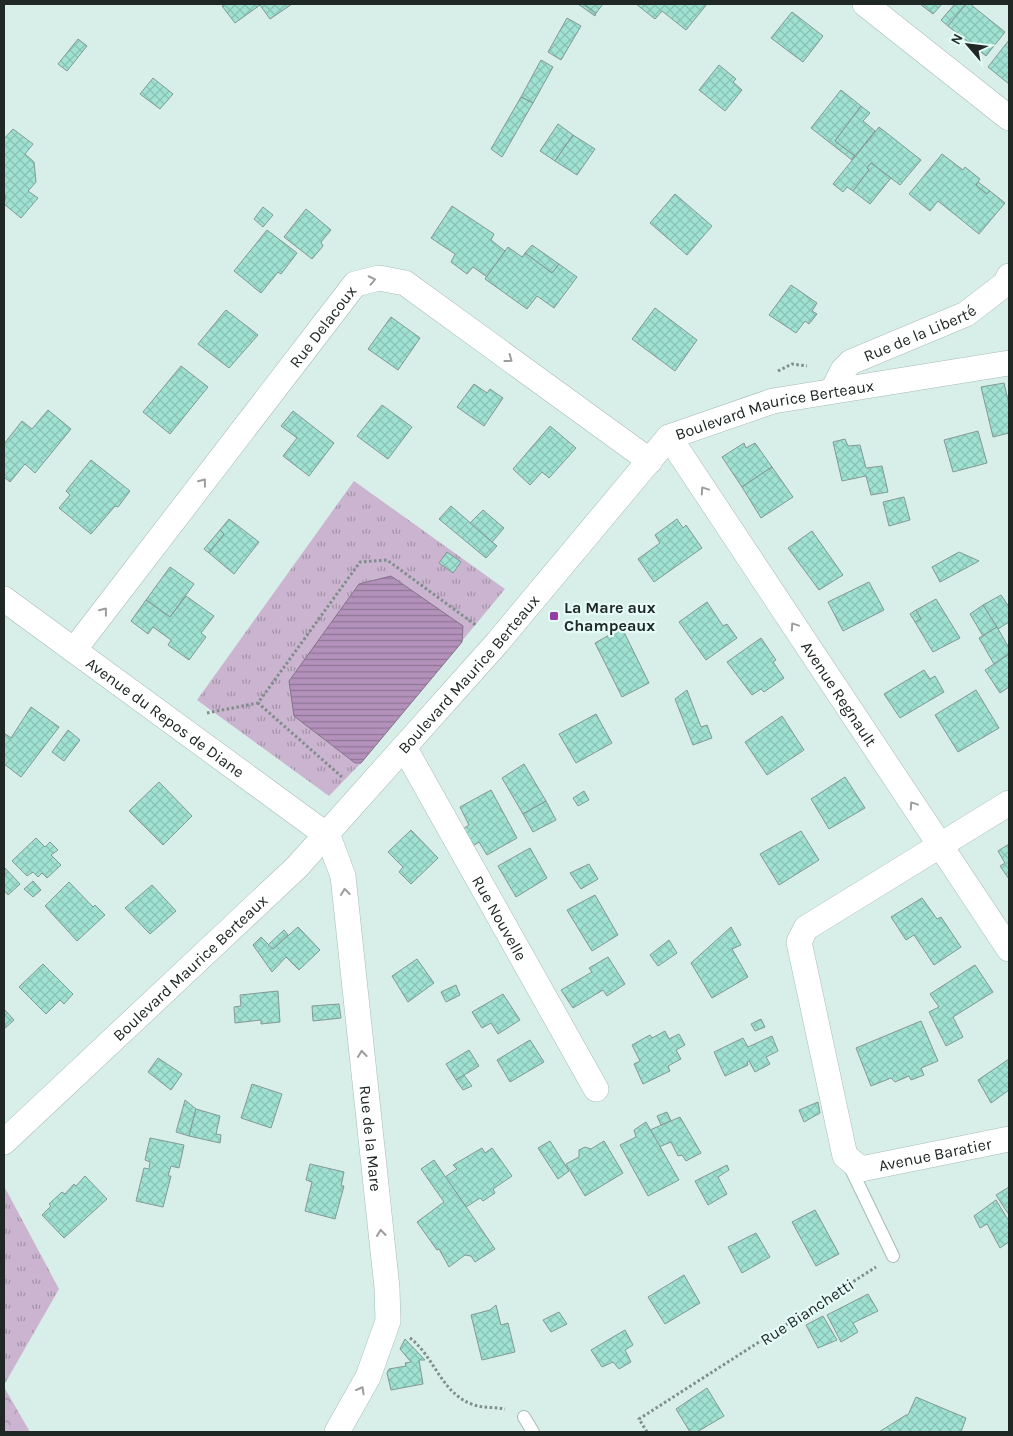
<svg xmlns="http://www.w3.org/2000/svg" width="1013" height="1436" viewBox="0 0 1013 1436" font-family="Karla,sans-serif">
<style>
.forest{fill:url(#forest-crowns)}
.park{fill:url(#park-tufts)}
.water{fill:url(#water-rules);stroke:#87728e}
.building{fill:url(#building-cross-hatch);stroke:#849994}
.lines{fill:none;stroke-linecap:round;stroke-linejoin:round}
.service-casing{stroke:#a7bcb7;stroke-width:14}
.minor-casing{stroke:#a7bcb7;stroke-width:26}
.path{stroke:#7f8e8a;stroke-width:3;stroke-dasharray:2.5 2.5;stroke-linecap:butt}
.service{stroke:#fff;stroke-width:12}
.minor{stroke:#fff;stroke-width:25}
.oneway{stroke:#9b9e9d}
.poi-dot{fill:#953ca7;stroke:#e5fbf6;stroke-width:2}
.labels{text-anchor:middle;dominant-baseline:central;stroke-width:4.5;stroke-linejoin:round;paint-order:stroke}
.street-label{font-size:16px;fill:#202826;stroke:#e5fbf6}
.poi-label{font-size:16px;font-weight:bold;fill:#202826;stroke:#e5fbf6;text-anchor:start}
</style>
<defs>
<pattern id="forest-crowns" width="20" height="18" patternUnits="userSpaceOnUse" patternTransform="scale(1.25)"><rect width="20" height="18" fill="#cbb4cf"/><path d="M2 6a3 3 0 1 1 6 0M12 15a3 3 0 1 1 6 0" fill="none" stroke="#a492a8"/></pattern>
<pattern id="park-tufts" width="24" height="20" patternUnits="userSpaceOnUse" patternTransform="scale(1.25)"><rect width="24" height="20" fill="#cbb4cf"/><path d="M3 7l-1-3M5 7V3M7 7l1-3M15 17l-1-3M17 17v-4M19 17l1-3" fill="none" stroke="#a492a8"/></pattern>
<pattern id="water-rules" width="6" height="5" patternUnits="userSpaceOnUse" patternTransform="scale(1.25)"><rect width="6" height="5" fill="#b391ba"/><path d="M0 2.5h6" fill="none" stroke="#917697"/></pattern>
<pattern id="building-cross-hatch" width="8" height="8" patternUnits="userSpaceOnUse" patternTransform="scale(1.25)"><rect width="8" height="8" fill="#9fe1d2"/><path d="M0 0l8 8M0 8l8-8" fill="none" stroke="#89c1b4"/></pattern>
</defs>
<rect width="100%" height="100%" fill="#d8eee8"/>
<polygon class="forest" points="4,1387 30,1432 4,1432"/>
<g class="park">
<polygon points="354,481 505,589 361,763 329,796 197,700"/>
<polygon points="4,1186 59,1289 4,1385"/>
</g>
<polygon class="water" points="391,576 463,626 462,642 361,763 355,763 294,716 289,681 359,584"/>
<g class="building">
<polygon points="225,4 292,4 270,19 260,5 235,23 222,6"/>
<polygon points="578,4 584,4 596,13 595,16"/>
<polygon points="584,4 603,4 596,13"/>
<polygon points="636,4 707,4 686,30 662,11 655,19"/>
<polygon points="920,4 942,4 933,14"/>
<polygon points="955,4 966,4 948,26 941,20"/>
<polygon points="966,4 970,4 1005,32 986,56 948,26"/>
<polygon points="792,12 823,36 803,62 771,38"/>
<polygon points="567,18 581,26 561,60 548,52"/>
<polygon points="78,39 87,46 67,71 58,64"/>
<polygon points="1009,40 1009,84 988,67"/>
<polygon points="541,60 553,67 533,103 521,97"/>
<polygon points="719,65 736,79 733,82 742,90 725,111 699,90"/>
<polygon points="153,78 173,94 160,109 140,94"/>
<polygon points="841,90 861,106 835,141 855,156 852,160 811,128"/>
<polygon points="521,97 533,103 502,157 491,149"/>
<polygon points="861,106 870,113 863,121 875,131 855,156 835,141"/>
<polygon points="558,124 573,135 555,161 540,151"/>
<polygon points="879,127 921,160 900,185 871,163 867,168 869,170 853,191 847,187 843,192 833,184"/>
<polygon points="13,129 33,144 25,154 34,162 36,182 28,191 38,198 21,218 4,204 6,196 4,194 4,139"/>
<polygon points="573,135 595,149 577,175 555,161"/>
<polygon points="942,154 963,170 965,167 980,179 976,185 987,194 990,191 1005,203 979,234 938,201 930,211 909,194"/>
<polygon points="871,163 891,178 870,204 853,191 869,170 867,168"/>
<polygon points="978,182 990,191 987,194 976,185"/>
<polygon points="675,194 712,226 687,255 650,223"/>
<polygon points="452,206 494,234 491,240 505,251 487,277 473,267 467,274 451,262 455,254 431,238"/>
<polygon points="263,207 273,215 263,227 254,219"/>
<polygon points="306,209 331,230 321,242 323,246 312,259 284,237"/>
<polygon points="267,230 297,253 281,274 278,272 261,293 234,271"/>
<polygon points="532,245 559,264 552,273 525,253"/>
<polygon points="508,247 522,257 525,253 552,273 559,264 577,277 554,308 537,296 527,309 485,279"/>
<polygon points="791,285 817,303 812,311 817,314 809,324 805,321 796,333 769,315"/>
<polygon points="655,308 697,340 675,371 632,339"/>
<polygon points="226,310 258,335 229,368 198,344"/>
<polygon points="391,317 420,338 398,370 368,349"/>
<polygon points="181,366 208,387 170,434 143,412"/>
<polygon points="1004,383 1009,404 1009,433 993,437 981,387"/>
<polygon points="474,384 487,393 490,389 503,398 484,426 457,407"/>
<polygon points="382,405 412,427 388,459 357,436"/>
<polygon points="48,410 71,429 35,473 25,464 10,482 4,477 4,444 22,421 32,429"/>
<polygon points="293,411 334,443 309,476 283,456 297,438 281,426"/>
<polygon points="550,426 576,448 549,478 542,472 530,485 513,469"/>
<polygon points="978,431 987,463 953,472 944,440"/>
<polygon points="845,439 848,446 860,445 866,468 882,466 888,492 871,495 866,476 842,481 833,442"/>
<polygon points="744,443 746,448 755,443 772,467 742,487 722,457"/>
<polygon points="91,460 130,491 118,507 115,506 91,534 59,508 70,495 66,491"/>
<polygon points="772,467 793,497 761,518 742,487"/>
<polygon points="904,497 910,520 889,526 883,502"/>
<polygon points="451,506 497,546 486,558 439,519"/>
<polygon points="483,510 504,528 492,542 470,523"/>
<polygon points="229,519 259,542 234,574 209,553 224,534 220,530"/>
<polygon points="677,519 683,528 686,525 702,548 654,582 638,559 660,543 655,535"/>
<polygon points="220,530 224,534 209,553 204,549"/>
<polygon points="812,531 843,575 819,590 788,548"/>
<polygon points="447,552 461,562 453,573 439,563"/>
<polygon points="959,552 979,561 940,582 932,567"/>
<polygon points="170,567 194,584 170,617 146,600"/>
<polygon points="869,582 884,610 843,631 828,602"/>
<polygon points="1001,595 1009,607 1009,622 998,629 983,605"/>
<polygon points="186,596 214,616 201,633 206,637 189,660 168,645 171,640 153,627 148,634 131,621 146,600 170,617"/>
<polygon points="936,599 960,638 933,652 915,622 921,619 916,610"/>
<polygon points="707,602 723,626 727,624 737,638 706,660 679,622"/>
<polygon points="983,605 997,627 983,636 970,614"/>
<polygon points="916,610 921,619 915,622 910,614"/>
<polygon points="997,627 1009,648 1009,654 994,664 979,638"/>
<polygon points="622,628 649,683 622,697 595,643"/>
<polygon points="761,638 776,660 773,662 784,678 764,692 761,689 752,695 727,662"/>
<polygon points="1009,654 1009,687 1000,693 985,670"/>
<polygon points="924,670 930,679 935,676 944,692 900,718 884,694"/>
<polygon points="687,690 701,727 707,725 712,738 693,745 675,699"/>
<polygon points="976,690 999,728 958,752 935,715"/>
<polygon points="31,707 59,727 21,777 4,764 4,733 11,738"/>
<polygon points="596,714 612,743 576,763 559,734"/>
<polygon points="782,716 804,750 767,775 745,742"/>
<polygon points="68,730 80,740 64,761 52,752"/>
<polygon points="524,764 546,801 523,814 502,778"/>
<polygon points="845,777 865,808 829,829 811,799"/>
<polygon points="159,782 192,816 163,845 129,811"/>
<polygon points="491,790 517,838 487,855 479,842 473,846 463,829 469,825 460,807"/>
<polygon points="584,791 589,800 578,806 573,798"/>
<polygon points="546,801 556,820 533,832 523,814"/>
<polygon points="411,830 438,858 411,884 399,872 403,867 388,852"/>
<polygon points="801,831 819,860 779,885 760,854"/>
<polygon points="36,838 45,847 50,842 58,850 51,855 61,865 47,878 42,873 38,877 33,872 27,876 12,861"/>
<polygon points="1009,844 1009,879 1000,866 1005,863 998,851"/>
<polygon points="530,848 547,878 516,897 498,866"/>
<polygon points="589,864 598,879 581,889 570,873"/>
<polygon points="5,868 20,884 8,895 4,890"/>
<polygon points="33,881 41,890 33,897 24,889"/>
<polygon points="69,882 93,907 95,905 105,915 77,941 45,906"/>
<polygon points="152,885 176,911 150,934 125,908"/>
<polygon points="595,895 618,935 592,951 567,910"/>
<polygon points="922,898 937,919 941,917 961,947 934,965 914,935 906,940 891,917"/>
<polygon points="298,927 320,950 299,970 286,957 272,972 253,945 261,937 273,949"/>
<polygon points="731,927 741,945 732,949 748,977 712,998 691,963"/>
<polygon points="284,930 288,935 273,949 268,945"/>
<polygon points="669,940 677,953 658,966 650,955"/>
<polygon points="608,957 625,984 607,996 603,990 573,1008 561,990 592,972 589,968"/>
<polygon points="417,959 434,983 408,1002 392,976"/>
<polygon points="43,964 73,994 64,1004 60,1000 46,1014 19,987"/>
<polygon points="975,965 993,992 953,1017 963,1037 946,1046 929,1012 939,1007 930,994"/>
<polygon points="456,985 460,995 446,1002 441,992"/>
<polygon points="278,991 280,1022 261,1024 261,1020 235,1023 234,1007 241,1006 240,995"/>
<polygon points="503,994 520,1020 498,1034 491,1023 482,1028 472,1012"/>
<polygon points="339,1004 341,1018 313,1021 312,1006"/>
<polygon points="4,1009 14,1020 4,1029"/>
<polygon points="761,1019 765,1027 755,1031 751,1024"/>
<polygon points="921,1021 938,1061 921,1068 924,1075 911,1080 909,1076 895,1082 891,1078 871,1086 856,1048"/>
<polygon points="665,1031 669,1039 679,1034 685,1045 676,1050 681,1059 668,1066 670,1071 643,1084 634,1064 640,1061 632,1045 650,1035 652,1038"/>
<polygon points="772,1036 778,1051 766,1057 770,1064 755,1072 749,1061 747,1062 748,1065 725,1076 714,1052 743,1038 748,1047"/>
<polygon points="530,1040 544,1062 510,1082 497,1060"/>
<polygon points="469,1050 479,1066 456,1080 446,1064"/>
<polygon points="158,1058 182,1074 171,1090 148,1072"/>
<polygon points="1009,1059 1009,1090 991,1103 978,1080"/>
<polygon points="464,1075 472,1086 463,1090 456,1080"/>
<polygon points="252,1084 282,1094 271,1128 241,1118"/>
<polygon points="185,1100 196,1109 189,1136 176,1132"/>
<polygon points="818,1102 820,1113 804,1122 799,1110"/>
<polygon points="196,1109 220,1116 216,1134 221,1135 220,1143 189,1136"/>
<polygon points="667,1112 671,1121 661,1125 657,1116"/>
<polygon points="680,1117 701,1153 686,1161 682,1155 678,1156 671,1142 659,1147 650,1130"/>
<polygon points="646,1122 679,1180 648,1196 620,1145 636,1137 634,1130"/>
<polygon points="150,1138 184,1145 179,1168 171,1166 168,1176 171,1176 163,1207 136,1201 144,1168 149,1169 150,1162 145,1160"/>
<polygon points="550,1141 569,1171 558,1179 538,1148"/>
<polygon points="604,1141 623,1173 585,1196 566,1164 579,1157 579,1150 585,1147 591,1149"/>
<polygon points="482,1148 485,1153 492,1148 512,1176 493,1189 495,1193 483,1201 480,1198 466,1207 445,1177 457,1169 453,1165"/>
<polygon points="434,1160 495,1249 475,1262 471,1256 465,1255 449,1267 439,1249 437,1250 417,1222 444,1202 421,1169"/>
<polygon points="310,1164 344,1172 341,1186 344,1186 335,1219 305,1211 312,1182 306,1180"/>
<polygon points="727,1165 729,1170 718,1177 727,1194 708,1205 695,1181"/>
<polygon points="85,1176 107,1199 64,1238 42,1215 51,1206 49,1204 62,1192 65,1194 74,1184 76,1186"/>
<polygon points="1009,1187 1009,1215 996,1195"/>
<polygon points="996,1200 1009,1221 1009,1242 1000,1248 987,1224 980,1228 974,1216"/>
<polygon points="815,1210 839,1254 816,1266 792,1222"/>
<polygon points="756,1233 770,1257 742,1273 728,1247"/>
<polygon points="684,1275 700,1303 665,1324 648,1297"/>
<polygon points="868,1294 878,1311 853,1323 858,1332 841,1342 827,1315"/>
<polygon points="496,1305 501,1325 508,1323 515,1352 482,1360 471,1315 490,1310"/>
<polygon points="559,1312 567,1324 551,1332 543,1320"/>
<polygon points="823,1316 837,1340 818,1348 806,1325"/>
<polygon points="625,1330 633,1345 625,1350 631,1362 619,1369 613,1362 602,1367 591,1350"/>
<polygon points="405,1339 425,1360 419,1360 423,1384 391,1390 387,1373 389,1369 406,1366 405,1363 411,1362 400,1349"/>
<polygon points="707,1388 724,1416 697,1432 690,1432 676,1409"/>
<polygon points="916,1397 966,1418 961,1432 879,1432 906,1415 908,1415"/>
</g>
<g class="lines">
<g class="service-casing">
<g id="service">
<polyline points="849,1165 893,1256"/>
<polyline points="524,1417 533,1432"/>
</g>
</g>
<g class="minor-casing">
<g id="minor">
<polyline points="865,4 1009,118"/>
<path id="s1" d="M833 390 843 370 851 362 966 314 1005 284 1009 276"/>
<path id="s2" d="M669 437 1009 949"/>
<path id="s3" d="M4 599 328 836 343 876 387 1288 388 1321 368 1377 337 1432"/>
<path id="s4" d="M74 650 355 284 379 278 405 283 650 461"/>
<path id="s5" d="M404 747 596 1089"/>
<path id="s6" d="M1009 803 806 928 799 942 845 1156 861 1169 1009 1139"/>
<path id="s7" d="M4 1142 297 867 497 643 669 437 773 401 1009 363"/>
</g>
</g>
<g class="path">
<polyline points="778,371 792,364 807,366"/>
<polyline points="207,713 258,703"/>
<polyline points="342,777 258,703 360,562 387,560 477,626"/>
<path d="M410 1338C435 1357 441 1394 474 1405 483 1408 495 1407 505 1409"/>
<polyline points="647,1432 639,1419 876,1267"/>
</g>
<use href="#service" class="service"/>
<use href="#minor" class="minor"/>
</g>
<defs><path id="oneway-chevron" d="M-2-3.5L2.5 0L-2 3.5" fill="none" stroke-width="1.6" stroke-linecap="round" stroke-linejoin="round" transform="scale(1.25)"/></defs>
<g class="oneway">
<use href="#oneway-chevron" transform="translate(372 280) rotate(-12)"/>
<use href="#oneway-chevron" transform="translate(509 359) rotate(36)"/>
<use href="#oneway-chevron" transform="translate(203 482) rotate(-52)"/>
<use href="#oneway-chevron" transform="translate(704 490) rotate(-124)"/>
<use href="#oneway-chevron" transform="translate(104 611) rotate(-52)"/>
<use href="#oneway-chevron" transform="translate(794 626) rotate(-124)"/>
<use href="#oneway-chevron" transform="translate(913 805) rotate(-124)"/>
<use href="#oneway-chevron" transform="translate(345 892) rotate(-96)"/>
<use href="#oneway-chevron" transform="translate(362 1054) rotate(-96)"/>
<use href="#oneway-chevron" transform="translate(381 1233) rotate(-96)"/>
<use href="#oneway-chevron" transform="translate(361 1390) rotate(-61)"/>
</g>
<rect class="poi-dot" x="549" y="611" width="10" height="10" rx="2.5"/>
<g class="labels">
<g class="street-label">
<text stroke="none"><textPath href="#s4" startOffset="408">Rue Delacoux</textPath></text>
<text stroke="none"><textPath href="#s1" startOffset="108">Rue de la Liberté</textPath></text>
<text stroke="none"><textPath href="#s7" startOffset="1080">Boulevard Maurice Berteaux</textPath></text>
<text stroke="none"><textPath href="#s7" startOffset="660">Boulevard Maurice Berteaux</textPath></text>
<text stroke="none"><textPath href="#s2" startOffset="308">Avenue Regnault</textPath></text>
<text stroke="none"><textPath href="#s3" startOffset="200">Avenue du Repos de Diane</textPath></text>
<text stroke="none"><textPath href="#s5" startOffset="196">Rue Nouvelle</textPath></text>
<text stroke="none"><textPath href="#s7" startOffset="255">Boulevard Maurice Berteaux</textPath></text>
<text stroke="none"><textPath href="#s3" startOffset="708">Rue de la Mare</textPath></text>
<text stroke="none"><textPath href="#s6" startOffset="569">Avenue Baratier</textPath></text>
<text transform="translate(807 1312) rotate(-33)">Rue Bianchetti</text>
</g>
<g class="poi-label">
<text x="564" y="607">La Mare aux<tspan x="564" dy="18">Champeaux</tspan></text>
</g>
</g>
<rect width="1013" height="1436" fill="none" stroke="#202826" stroke-width="10"/>
<g transform="translate(968 45) rotate(298)" stroke="#e5fbf6" stroke-width="4" paint-order="stroke">
<path d="M0-4L9 19L0 12L-9 19Z" fill="#202826"/>
<text y="-8" font-size="14" font-weight="bold" text-anchor="middle" fill="#202826">N</text>
</g>
</svg>
